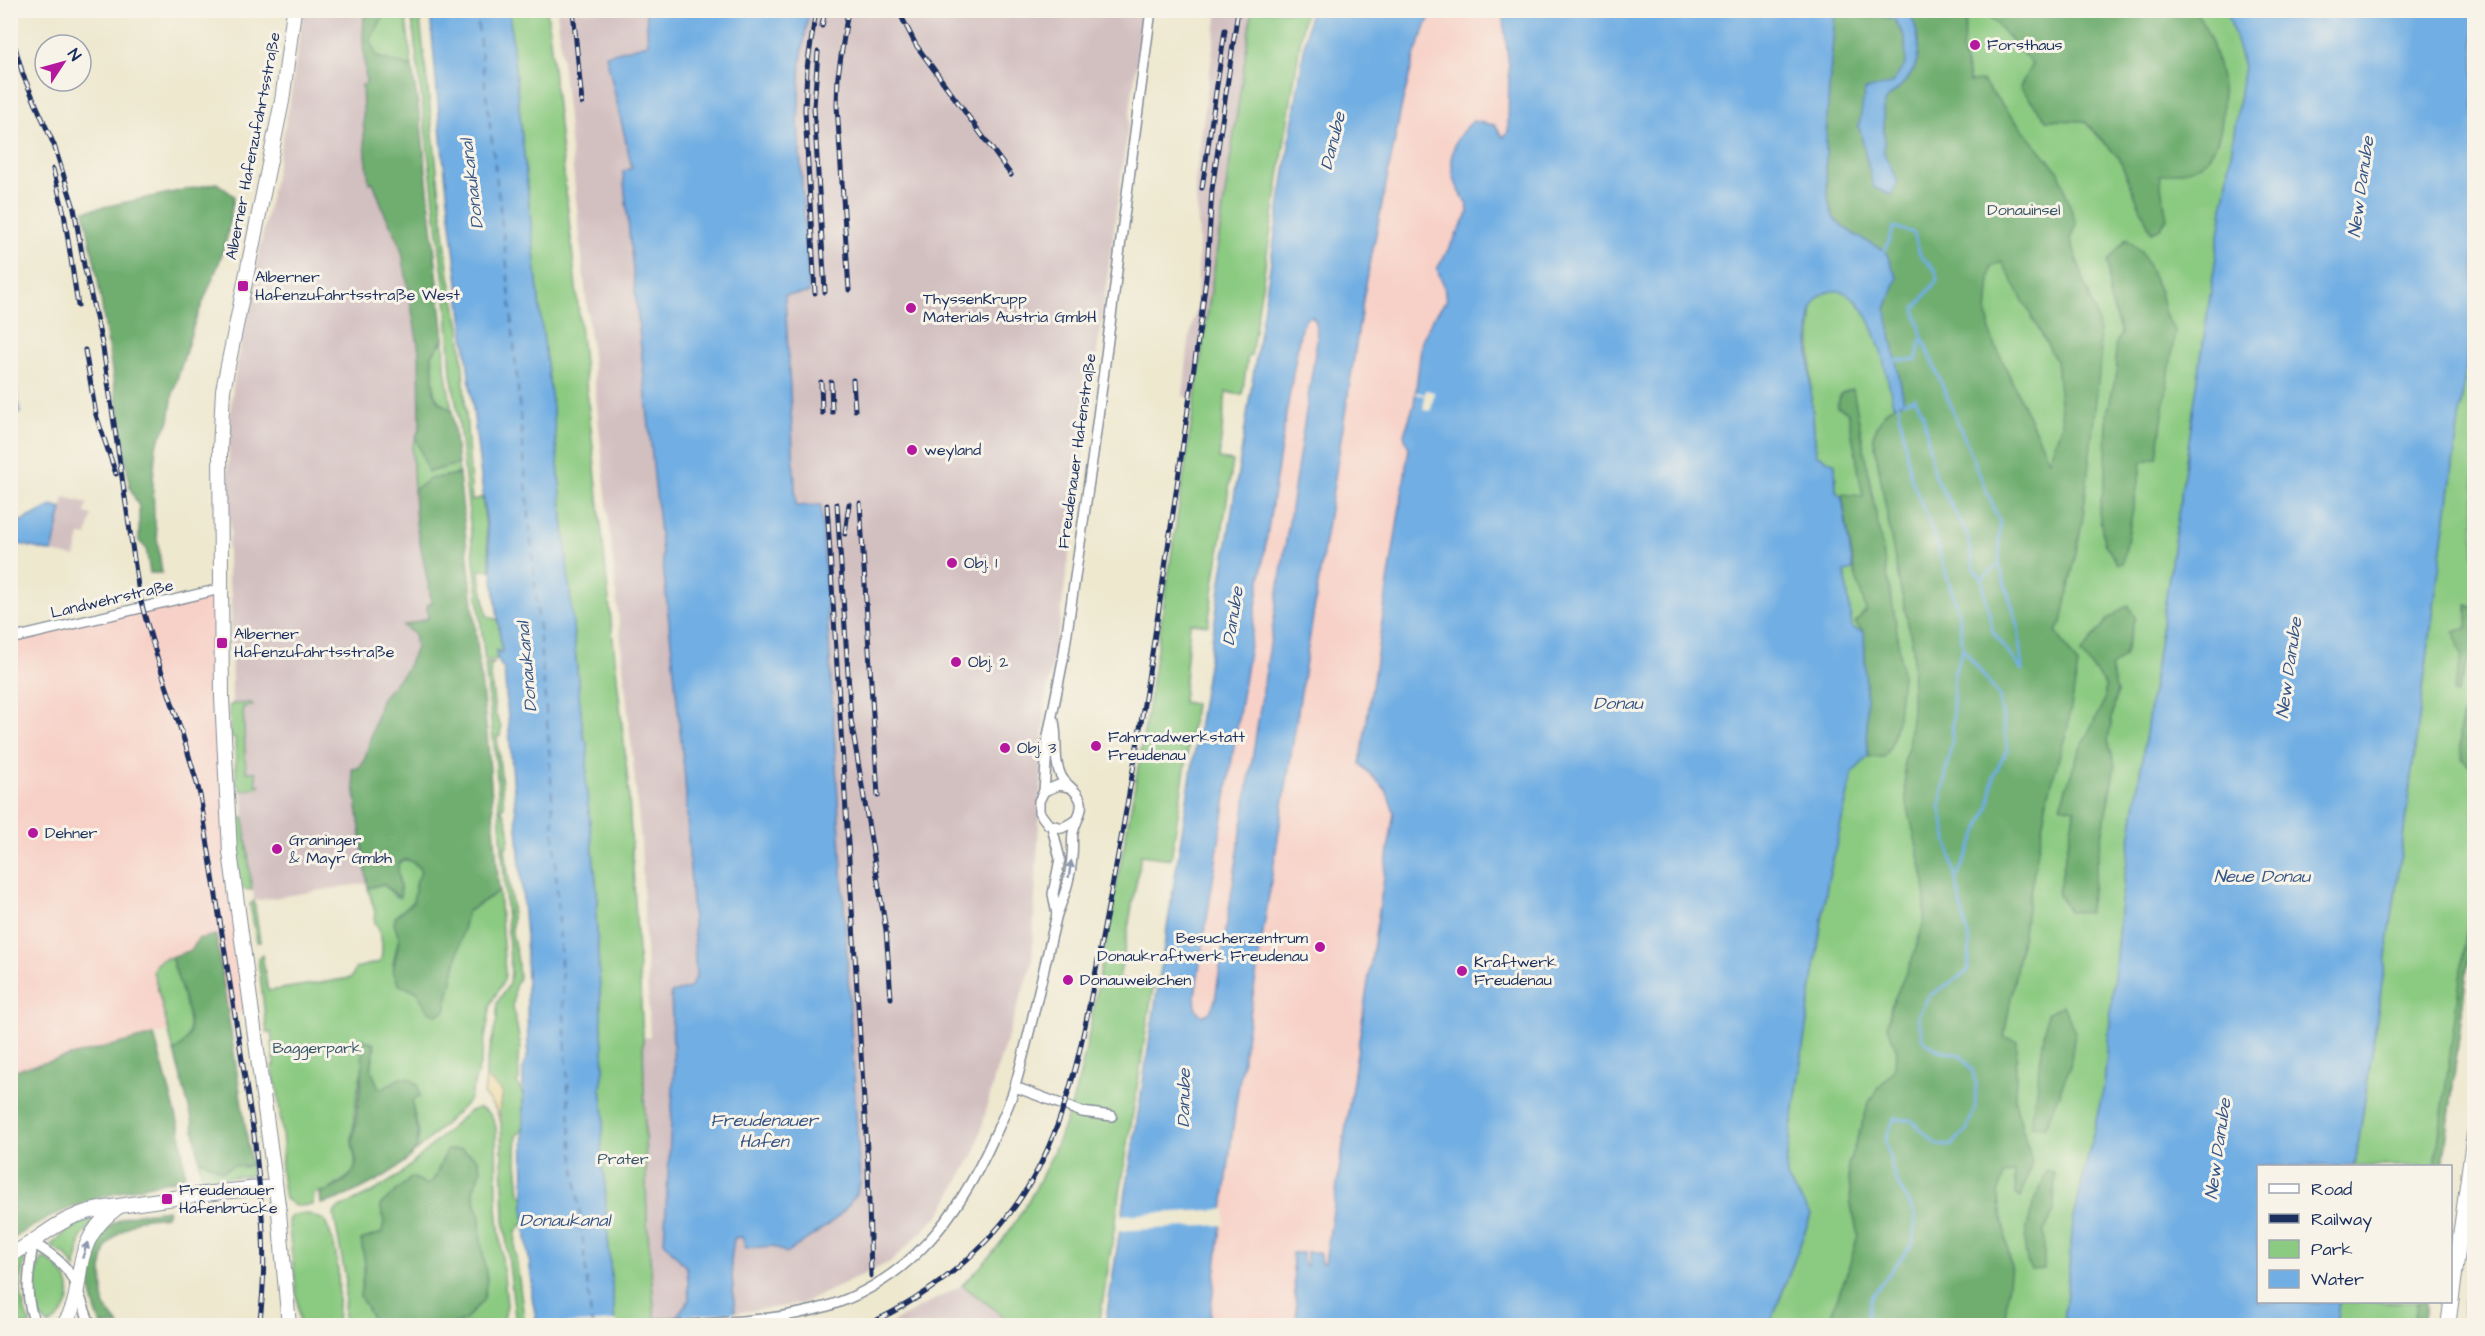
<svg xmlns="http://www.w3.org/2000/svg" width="2485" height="1336" viewBox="0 0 2485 1336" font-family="'Architects Daughter',sans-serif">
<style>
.built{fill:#f7d1c7}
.industrial{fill:#d2bfc0}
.green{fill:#8bca81;stroke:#537c70;stroke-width:1.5}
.forest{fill:#70ae6f;stroke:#466e66;stroke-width:1.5;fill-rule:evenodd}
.sand{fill:#eeda9e;stroke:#84847e;stroke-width:1.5}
.water{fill:#71aee3;stroke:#466ea0;stroke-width:1.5;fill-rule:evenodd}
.pier{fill:#eee8cf}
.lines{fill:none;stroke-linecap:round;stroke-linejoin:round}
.stream{stroke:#71aee3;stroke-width:3}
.ferry{stroke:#355586;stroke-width:1.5;stroke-dasharray:8 6;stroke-linecap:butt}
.street-casing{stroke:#848c96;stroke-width:12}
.secondary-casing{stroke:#848c96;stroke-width:16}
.street{stroke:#fff;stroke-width:9}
.secondary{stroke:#fff;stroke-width:14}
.rail-casing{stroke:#1b2f5e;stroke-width:5}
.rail{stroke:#f7f3e8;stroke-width:3;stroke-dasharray:9;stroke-linecap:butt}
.oneway{fill:#8d97ae}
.poi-dot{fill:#b5179e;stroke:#f7f3e8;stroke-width:2}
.labels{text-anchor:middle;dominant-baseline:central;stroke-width:6;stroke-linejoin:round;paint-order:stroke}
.poi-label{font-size:16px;fill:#1b2f5e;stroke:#f7f3e8;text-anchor:start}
.street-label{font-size:16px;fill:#1b2f5e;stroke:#f7f3e8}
.park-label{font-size:16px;fill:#375667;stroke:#f7f3e8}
.water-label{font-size:18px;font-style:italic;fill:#355586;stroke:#f7f3e8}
</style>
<rect width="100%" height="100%" fill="#f7f3e8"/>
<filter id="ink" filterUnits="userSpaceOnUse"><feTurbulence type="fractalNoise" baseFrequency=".0167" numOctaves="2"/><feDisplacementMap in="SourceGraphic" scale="12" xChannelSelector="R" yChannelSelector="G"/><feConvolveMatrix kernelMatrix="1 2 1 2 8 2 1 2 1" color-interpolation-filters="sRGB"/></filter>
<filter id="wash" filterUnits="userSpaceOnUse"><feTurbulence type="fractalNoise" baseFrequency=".008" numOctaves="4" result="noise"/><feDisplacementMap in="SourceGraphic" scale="24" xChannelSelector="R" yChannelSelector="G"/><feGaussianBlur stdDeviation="1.35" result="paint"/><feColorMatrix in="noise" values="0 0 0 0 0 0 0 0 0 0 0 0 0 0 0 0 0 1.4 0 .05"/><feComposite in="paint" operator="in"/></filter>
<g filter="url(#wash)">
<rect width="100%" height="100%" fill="#eee8cf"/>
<g class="built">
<polygon points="1432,11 1502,11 1509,66 1508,132 1506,136 1501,136 1457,186 1468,204 1468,214 1437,269 1444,286 1446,301 1433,318 1418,370 1414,404 1404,435 1409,448 1360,764 1386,790 1394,812 1325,1263 1293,1268 1297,1320 1289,1325 1209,1326 1236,1103 1364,294 1402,104 1415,54"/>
<polygon points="1312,316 1316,322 1317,340 1215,1000 1210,1012 1202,1016 1196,1009 1195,995 1286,415 1301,327 1306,318"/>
<polygon points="220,589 222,698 252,1010 11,1071 11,639"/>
</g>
<g class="industrial">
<polygon points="303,11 364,11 363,42 366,84 362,85 364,135 370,183 373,182 385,214 398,239 419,351 420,426 412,448 413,480 416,523 432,603 428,618 404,626 414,634 416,648 406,670 381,699 364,762 358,768 369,880 367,883 254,901 242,791 260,787 246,773 235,738 232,704 231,593 228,580 228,543 231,533 230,517 227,512 229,426 233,386 242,336 290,102"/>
<polygon points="557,11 646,11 648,44 606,55 632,168 623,172 685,779 696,977 690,988 671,993 674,1072 666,1204 687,1268 689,1281 686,1281 686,1284 689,1284 690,1294 689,1300 676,1317 655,1318 652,1284 647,1221 643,1038 650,1037 641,841"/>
<polygon points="809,11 1144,11 1059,628 1045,702 1032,963 996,1072 976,1150 940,1214 892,1261 801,1304 735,1313 731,1262 734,1238 742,1237 746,1248 772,1246 787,1253 849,1207 860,1171 821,505 796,506 785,295 809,293 798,120 801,60"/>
<polygon points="1218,11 1252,11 1196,398 1183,396 1189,340 1197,306 1199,238 1195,183"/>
<polygon points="64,497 87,503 85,513 92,515 87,536 80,535 75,557 52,552"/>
<polygon points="962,1285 1001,1314 1006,1325 886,1326"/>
</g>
<g class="green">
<polygon points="386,11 405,11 412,67 377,57 370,41"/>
<polygon points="411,11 419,11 449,277 460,327 472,501 482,497 491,570 479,570 487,616 498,620 502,654 496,651 497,659 485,661 458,413 451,374 447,307"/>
<polygon points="509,11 547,11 628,782 643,1038 647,1221 655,1318 676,1317 674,1325 615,1325 606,1213 605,1177 600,1163 604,1116 601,1087 604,1070 596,914 598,901 586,784 588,745 583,735 553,410 541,320"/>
<path d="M1252 11H1305L1251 356H1248L1242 395 1226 392 1219 459 1233 461 1208 625 1190 623 1183 702 1195 704 1171 859 1141 855 1119 979 1153 987 1099 1325H1006L1001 1314 962 1285C1010 1242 1045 1178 1067 1118 1085 1068 1092 1014 1102 962 1117 882 1133 801 1146 720 1183 484 1218 247 1252 11Z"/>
<polygon points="1835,11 2227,11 2244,66 2121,903 2104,1086 2073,1223 2064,1325 1770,1326 1811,1215 1787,1178 1786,1163 1827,885 1853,772 1852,629 1845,571 1853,569 1842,498 1836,491 1835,464 1816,455 1811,389 1811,329"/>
<polygon points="2474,308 2474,913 2443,1166 2355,1166 2398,875"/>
<polygon points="444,338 445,369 452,411 438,400 434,393 432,355"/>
<polygon points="416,437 428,472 458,464 459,474 430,479 414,490 412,448"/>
<path d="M494 663 490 667 495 714 501 726 500 736 497 737 504 807 501 809C508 820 513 838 505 849L512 905V934L517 956 519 978 515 986 513 1006 521 1048 518 1056 519 1079 517 1084 523 1094V1130L517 1135 516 1152 520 1193 524 1198V1222L516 1232 515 1250 525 1325H516L504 1219 501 1123 499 1111 503 1093 486 1077V1067L497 1019V1003L508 986 511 974 496 764 485 664Z"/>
<polygon points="251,703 253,706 243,707 246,772 256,772 256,784 259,784 260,787 242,791 236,783 235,739 231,737 229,707 232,704"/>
<polygon points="244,817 252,890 243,889 240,886 233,822"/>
<path d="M403 860C412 860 418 864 421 873L416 883 413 902 401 912 394 923 399 938 393 964 409 989 417 991 427 1010 445 1011 467 912 499 891 505 973 504 980 491 1003 481 1061 469 1101 415 1152 419 1134 412 1104 413 1100 400 1078 382 1089 379 1088 371 1070 375 1047 370 1042C360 1071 354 1110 352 1140 352 1152 359 1161 353 1173L328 1191 314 1193 313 1205 296 1206 285 1199 281 1171 283 1144 278 1092 272 1067 275 1065 271 1033H267L258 958 262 955 268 991 351 978 356 968 380 962C384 952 382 931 375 923V912L368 888 383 884 396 897 399 884 397 865Z"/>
<polygon points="254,901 260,942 257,942 250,904"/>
<path d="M171 957C176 973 193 1019 189 1034 187 1042 180 1047 174 1052L153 971C155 962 162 959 171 957Z"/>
<path d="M478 1108C489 1110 494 1118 496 1128L497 1209 507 1305 504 1319 498 1323 451 1325C499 1305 484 1278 480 1237 480 1231 481 1224 480 1218 479 1210 474 1201 474 1192 473 1185 479 1177 481 1170 476 1154 464 1149 447 1150L434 1179 427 1186 412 1177C396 1192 385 1211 382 1233L361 1240 365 1263 360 1296 376 1325H343L346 1280 335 1221 334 1214 337 1209 373 1192 400 1175 468 1112Z"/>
<polygon points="199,1159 223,1171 234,1165 245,1167 251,1164 252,1175 206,1180 200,1170"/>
<path d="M309 1214 324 1220C342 1251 339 1291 337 1325H311L308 1322 307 1325H300L288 1220 292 1215Z"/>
<polygon points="99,1215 81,1237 75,1268 67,1256 50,1246 71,1228"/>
<path d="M26 1256C18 1280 19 1303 31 1325L11 1326V1262Z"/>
<path d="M43 1258C74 1272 80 1306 49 1325 29 1313 31 1276 43 1258Z"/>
<polygon points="2339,1302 2426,1302 2423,1325 2336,1326"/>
</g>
<g class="forest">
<path d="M2194 10C2222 43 2239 137 2200 165 2192 171 2169 173 2159 176L2167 218 2161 228 2151 232 2119 158 2084 121 2047 120 2020 87 2032 64 1985 11Z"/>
<polygon points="364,11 386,11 370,41 377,57 412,67 421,124 444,338 432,355 434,393 438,401 452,411 458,464 428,472 416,437 420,426 419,351 402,253 398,239 385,214 373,182 369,183 364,135 362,85 366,84 363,42"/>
<path d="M1835 11H1879L1880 15 1894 19 1905 37 1906 65 1859 126 1898 182 1884 153V102C1893 93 1904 84 1911 74 1923 58 1919 27 1908 11H1960L1967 16 1962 51 1970 82 1982 81 2059 172 2076 224 2070 239 2098 322 2101 355 2083 517 2062 623 2056 631 2078 665 2068 726 2047 800 2004 1037 2017 1041 2015 1102 2032 1162 2021 1198 2016 1194 2014 1172 2004 1175 1998 1194 2011 1266 2004 1325H1827L1848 1270 1858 1235 1851 1205 1848 1165 1870 1100 1893 1070 1897 1051 1887 1025 1891 1006 1913 957 1924 921 1925 882 1906 799 1904 758 1908 748 1912 709 1913 647 1898 577 1873 435C1882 418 1884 406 1904 402L1886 309 1897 278 1885 250C1874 246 1840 228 1834 218 1816 188 1833 52 1835 11ZM2002 262 2056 361 2062 424 2049 460 1991 336 1987 313 1991 267Z"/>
<polygon points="217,183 234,196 227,237 219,263 194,324 173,393 169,421 156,446 153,480 154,516 162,573 150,573 146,548 139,541 139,507 130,488 97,274 84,211"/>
<polygon points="2126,239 2141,251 2160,292 2165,315 2175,331 2157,457 2142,462 2123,563 2118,564 2104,543 2099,512 2106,475 2107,413 2117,372 2115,346 2121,333 2109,296 2108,261"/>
<polygon points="1853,389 1896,623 1902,674 1898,717 1891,746 1884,757 1868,757 1864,632 1855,623 1866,610 1854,570 1842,494 1863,496 1848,412 1837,407 1841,393"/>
<path d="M459 474 488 745 499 891 467 912 445 1011 437 1015 427 1010 417 991 399 985 393 971 399 938 394 923 396 916 413 902 416 883 421 872C418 863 408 856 399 862 395 874 403 886 400 898L383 884 368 888 352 769 358 768 364 762 381 699 406 670 416 648 414 634 403 626 428 618 427 605 432 603 416 523 414 490 430 479Z"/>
<polygon points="2128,605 2135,617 2124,656 2110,668 2117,691 2108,740 2115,765 2088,913 2069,911 2058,893 2075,809 2060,806 2079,751 2105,699 2105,685 2081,653 2108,619"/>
<polygon points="2467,605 2474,608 2474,659 2467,663 2457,694 2453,693 2462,656 2454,632 2467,628"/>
<polygon points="2474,665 2474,768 2472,769 2462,759 2459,733"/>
<polygon points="2473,881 2474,913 2443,1166 2435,1166"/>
<path d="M216 935 251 1164 245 1167 234 1165 223 1171 199 1159 192 1119 174 1052C180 1047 187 1042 189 1034 193 1019 176 973 171 957L192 950 198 939Z"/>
<polygon points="2063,1005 2075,1032 2070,1067 2045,1127 2031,1126 2047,1014"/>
<path d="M154 1035 180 1129 185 1175 180 1179C117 1191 65 1203 11 1240V1071Z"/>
<path d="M361 1038 374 1044 371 1070 379 1088 382 1089 400 1078H409L418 1085 420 1097 413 1100C410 1113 421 1129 417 1145 412 1167 343 1200 321 1204L320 1193C331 1190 349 1181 354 1170 360 1160 351 1149 353 1139 357 1105 366 1071 361 1038Z"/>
<polygon points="461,1149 478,1159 481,1170 473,1190 476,1208 480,1216 480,1235 487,1279 484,1299 465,1320 451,1325 376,1325 360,1296 365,1263 361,1240 382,1233 384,1222 380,1205 412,1177 427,1185 434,1179 447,1150"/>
<path d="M2047 1170 2055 1174 2054 1212 2044 1231V1269L2031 1270C2014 1240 2037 1199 2047 1170Z"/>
<path d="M168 1210 166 1216 139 1219 115 1236 106 1247 102 1265 103 1296 105 1307 119 1325H101C85 1289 81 1234 126 1217 139 1212 154 1212 168 1210Z"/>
<polygon points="2467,1284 2474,1284 2474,1325 2462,1325"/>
<polygon points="2417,1302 2426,1302 2423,1325 2414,1325"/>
</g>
<polygon class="sand" points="486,1077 503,1093 499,1111 501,1123 495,1108 484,1095"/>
<g class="water">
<path d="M430 11H509L541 320 553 410 583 735 588 745 586 784 598 901 596 914 604 1070 601 1087 604 1116 600 1163 605 1177 606 1213 615 1325H537C536 1313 529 1292 532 1282L524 1222 523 1067 528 1054 526 937 504 669C498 662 497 659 496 650L502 653 498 620 442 148Z"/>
<path d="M646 11H809L801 60 798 120 809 293 785 295 796 506 821 505 860 1183C851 1216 813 1234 787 1253L772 1246 746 1248 742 1237 734 1238 731 1262 736 1325 676 1317 689 1300 687 1268 664 1242 674 1072 671 993 690 988 696 977 685 779 623 172 632 168 606 55 648 44Z"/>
<path d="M1310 11H1432L1415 54 1402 104 1364 294 1236 1103 1209 1325 1105 1326ZM1312 316 1316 322 1317 340 1215 1000 1210 1012 1202 1016 1196 1009 1195 995 1286 415 1301 327 1306 318Z"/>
<path d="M1502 11H1835C1833 52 1816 188 1834 218 1840 228 1874 246 1885 250L1897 278 1886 309 1904 402 1893 404C1887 376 1873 287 1832 291 1824 292 1817 297 1814 304 1803 327 1814 424 1816 454L1835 464 1836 491 1842 498 1853 570 1845 572 1852 628 1864 632 1868 757 1853 772 1827 885 1786 1163 1787 1178 1811 1215 1770 1325 1289 1326 1297 1320 1292 1253H1303L1304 1265 1307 1266V1252H1319L1321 1263H1325L1394 812 1386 790 1360 764 1409 448 1404 435 1414 404 1422 340 1433 318 1446 301 1444 286 1437 269 1468 214C1468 201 1461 196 1456 184 1447 158 1452 138 1473 121L1495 125 1503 137 1508 132 1509 66Z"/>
<path d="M1879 11H1908C1919 27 1923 58 1911 74 1904 85 1892 93 1884 102V153L1898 182 1891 195 1873 187 1859 126 1865 90 1891 84 1906 64 1905 37 1894 19 1880 15Z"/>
<polygon points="2227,11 2474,11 2474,308 2398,875 2355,1166 2258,1166 2258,1302 2339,1302 2336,1325 2064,1325 2073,1223 2104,1086 2121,903 2244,66"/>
<polygon points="10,355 20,413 11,414 10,414"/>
<polygon points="52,506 62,509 52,552 11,542 11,526"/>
</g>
<g class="pier">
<polygon points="1426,390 1434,392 1431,411 1423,410 1425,396 1415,394 1416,392 1425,394"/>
<polygon points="1226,1209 1224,1225 1117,1231 1120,1215"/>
<polygon points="738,1312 739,1326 671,1326 673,1317"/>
<polygon points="617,1321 618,1326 546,1325 614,1321"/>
</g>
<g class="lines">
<g class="stream">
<polyline points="1885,250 1894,227 1914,233 1920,255 1936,271 1937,280 1915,309 1922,337 2000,523 1999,564 2018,625 2022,670 1993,632 1982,579 1974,569 1967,533 1934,475 1923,413 1915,398 1904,402"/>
<polyline points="1896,360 1916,360 1922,338"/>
<polyline points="1898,403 1911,478 1933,532 1959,614 1963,648 1999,696 2008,748 1994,775 1989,806 1958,876"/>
<polyline points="1982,579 1999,564"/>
<polyline points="1865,1326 1871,1297 1913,1243 1916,1216 1895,1179 1885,1140 1894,1119 1911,1120 1937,1145 1951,1146 1966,1131 1975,1108 1976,1084 1972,1070 1960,1055 1936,1049 1923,1040 1918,1016 1929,996 1967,972 1970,946 1940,806 1952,742 1954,674 1963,648"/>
</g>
<polyline class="ferry" points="476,10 507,265 549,744 570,1124 592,1326"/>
</g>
</g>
<g filter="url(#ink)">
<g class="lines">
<g class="street-casing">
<g id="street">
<polyline points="10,639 220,589"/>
<polyline points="1044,791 1059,785 1069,787"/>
<polyline points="1075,821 1062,828 1048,824 1039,812 1039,801 1044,791 1048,736 1063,660 1094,447 1151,10"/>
<polyline points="1052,827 1060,859 1053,894 1057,914"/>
<polyline points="1015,1087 1082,1112 1112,1116"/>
<path d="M36 1326C23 1294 29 1275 33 1243 79 1270 72 1281 91 1326"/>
<path d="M675 1326C726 1322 779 1321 828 1306 911 1280 960 1213 994 1137 1002 1120 1010 1104 1015 1086 1031 1030 1043 971 1057 914 1065 895 1071 877 1072 856 1073 848 1072 840 1073 833 1075 822 1083 812 1081 802 1078 790 1066 786 1061 776 1053 760 1058 739 1054 721"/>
</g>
</g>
<g class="secondary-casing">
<g id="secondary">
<path d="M10 1255C34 1244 52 1224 78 1215 95 1208 114 1207 132 1204 179 1197 227 1190 275 1187"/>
<path d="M62 1326C76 1311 77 1288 80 1269 84 1242 96 1223 118 1207"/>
<polyline points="289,1326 279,1212 230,852 222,698 220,450 223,390 282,101 294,10"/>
<polyline points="2448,1326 2474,1133"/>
</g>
</g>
<use href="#street" class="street"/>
<use href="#secondary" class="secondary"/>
<g class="rail-casing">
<g id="rail">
<polyline points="573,10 582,103"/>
<polyline points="848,10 838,76 837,105 849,290"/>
<polyline points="898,10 916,45 1011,175"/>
<polyline points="822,26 825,10"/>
<path d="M10 29 23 75 54 145 74 208 84 265 103 348 139 593C155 662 183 727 200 795L254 1135C261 1197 269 1263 259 1326"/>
<polyline points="818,52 814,107 825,292"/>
<polyline points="53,169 64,213 78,306"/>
<polyline points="1202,188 1225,30"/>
<polyline points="815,293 805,110 807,68 816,10"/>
<polyline points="85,350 96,415 116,474"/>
<polyline points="853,380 855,410"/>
<polyline points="821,382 822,413"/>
<polyline points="831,382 832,412"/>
<polyline points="860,503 878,796"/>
<polyline points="837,504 851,720 886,930 891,998"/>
<polyline points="827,505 868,1166 871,1276"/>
<polyline points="845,534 849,504"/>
<path d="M864 1326C936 1294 1001 1240 1038 1169 1078 1091 1089 1003 1106 918 1145 720 1172 519 1201 319L1207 270 1212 190 1238 10"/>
</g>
</g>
<use href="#rail" class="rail"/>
</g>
<defs><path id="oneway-solid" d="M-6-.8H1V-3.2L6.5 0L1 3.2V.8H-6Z" transform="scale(1.5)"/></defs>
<g class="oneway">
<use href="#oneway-solid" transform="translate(1070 869) rotate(-81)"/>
<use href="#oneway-solid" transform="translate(85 1250) rotate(-72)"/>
</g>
</g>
<g class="poi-dot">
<circle cx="1975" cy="45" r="6"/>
<rect x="237" y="280" width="12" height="12" rx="3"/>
<circle cx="911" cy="308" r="6"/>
<circle cx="912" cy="450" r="6"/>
<circle cx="952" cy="563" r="6"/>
<rect x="216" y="637" width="12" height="12" rx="3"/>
<circle cx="956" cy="662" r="6"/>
<circle cx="1096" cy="746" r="6"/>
<circle cx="1005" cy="748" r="6"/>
<circle cx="33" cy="833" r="6"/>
<circle cx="277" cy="849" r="6"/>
<circle cx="1320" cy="947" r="6"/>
<circle cx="1462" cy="971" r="6"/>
<circle cx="1068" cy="980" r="6"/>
<rect x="161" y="1193" width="12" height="12" rx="3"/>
</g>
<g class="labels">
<g class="poi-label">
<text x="1987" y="45">Forsthaus</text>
<text x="255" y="277">Alberner<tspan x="255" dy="18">Hafenzufahrtsstraße West</tspan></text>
<text x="923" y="299">ThyssenKrupp<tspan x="923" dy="18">Materials Austria GmbH</tspan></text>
<text x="924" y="450">weyland</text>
<text x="964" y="563">Obj. 1</text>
<text x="234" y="634">Alberner<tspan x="234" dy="18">Hafenzufahrtsstraße</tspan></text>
<text x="968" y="662">Obj. 2</text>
<text x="1108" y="737">Fahrradwerkstatt<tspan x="1108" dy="18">Freudenau</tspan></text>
<text x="1017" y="748">Obj. 3</text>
<text x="45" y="833">Dehner</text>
<text x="289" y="840">Graninger<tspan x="289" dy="18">&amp; Mayr Gmbh</tspan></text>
<text x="1308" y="938" text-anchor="end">Besucherzentrum<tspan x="1308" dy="18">Donaukraftwerk Freudenau</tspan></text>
<text x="1474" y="962">Kraftwerk<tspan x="1474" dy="18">Freudenau</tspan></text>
<text x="1080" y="980">Donauweibchen</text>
<text x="179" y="1190">Freudenauer<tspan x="179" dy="18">Hafenbrücke</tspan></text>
</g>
<g class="street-label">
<text transform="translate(253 146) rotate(-79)">Alberner Hafenzufahrtsstraße</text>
<text transform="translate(1077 451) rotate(-82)">Freudenauer Hafenstraße</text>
<text transform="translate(112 599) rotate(-13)">Landwehrstraße</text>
</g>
<g class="park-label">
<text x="2024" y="210">Donauinsel</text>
<text x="317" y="1048">Baggerpark</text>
<text x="623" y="1159">Prater</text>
</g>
<g class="water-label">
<text transform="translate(1333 141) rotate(-76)">Danube</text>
<text transform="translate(472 184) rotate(-97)">Donaukanal</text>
<text transform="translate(2361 187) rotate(-82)">New Danube</text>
<text transform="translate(1233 616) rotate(-81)">Danube</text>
<text transform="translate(527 667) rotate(-95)">Donaukanal</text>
<text transform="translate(2289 668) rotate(-82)">New Danube</text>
<text x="1618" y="703">Donau</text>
<text x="2262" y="876">Neue Donau</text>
<text transform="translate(1184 1098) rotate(-89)">Danube</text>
<text x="764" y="1120">Freudenauer<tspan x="764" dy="21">Hafen</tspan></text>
<text transform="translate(2218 1149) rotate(-82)">New Danube</text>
<text x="565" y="1220">Donaukanal</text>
</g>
</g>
<rect width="2485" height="1336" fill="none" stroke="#f7f3e8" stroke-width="36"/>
<rect x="2257" y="1165" width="195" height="138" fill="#f7f3e8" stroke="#9fa5b1" stroke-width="1.5"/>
<rect x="2269" y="1184" width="30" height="9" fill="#ffffff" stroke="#9fa5b1" stroke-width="1.5"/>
<text x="2311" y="1195" font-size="18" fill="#1b2f5e">Road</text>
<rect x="2269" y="1214" width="30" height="9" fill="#1b2f5e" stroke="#9fa5b1" stroke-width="1.5"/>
<text x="2311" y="1225" font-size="18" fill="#1b2f5e">Railway</text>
<rect x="2269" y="1240" width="30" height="18" fill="#8bca81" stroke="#9fa5b1" stroke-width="1.5"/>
<text x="2311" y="1255" font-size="18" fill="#1b2f5e">Park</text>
<rect x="2269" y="1270" width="30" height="18" fill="#71aee3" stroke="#9fa5b1" stroke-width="1.5"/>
<text x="2311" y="1285" font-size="18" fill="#1b2f5e">Water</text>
<g transform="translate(63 63) rotate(54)"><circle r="28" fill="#f7f3e8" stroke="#9fa5b1" stroke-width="1.5"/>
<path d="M0-4.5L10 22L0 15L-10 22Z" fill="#b5179e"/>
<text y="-9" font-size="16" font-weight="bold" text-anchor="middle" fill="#1b2f5e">N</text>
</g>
</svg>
